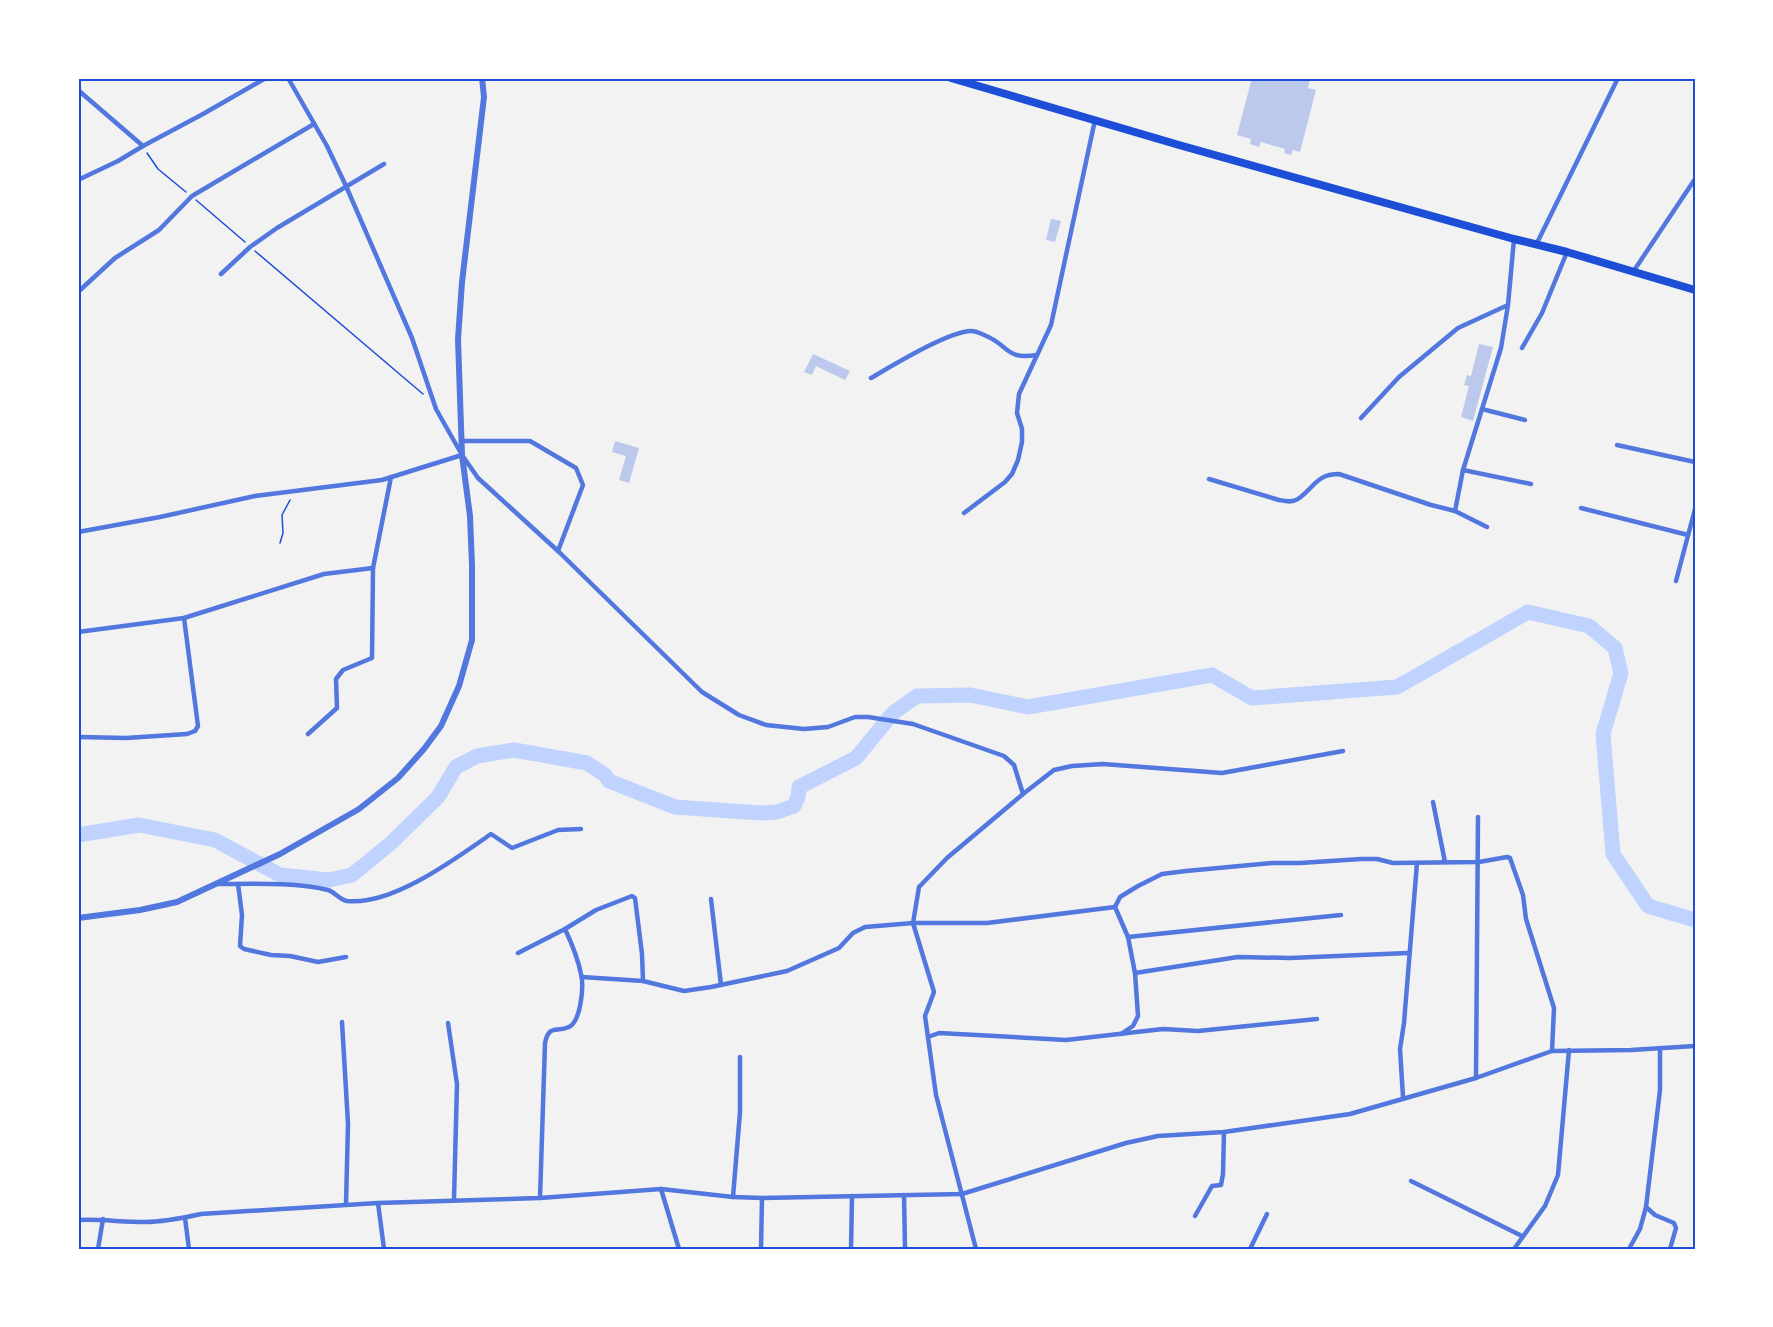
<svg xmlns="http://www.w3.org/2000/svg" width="1773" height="1327" viewBox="0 0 1773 1327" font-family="'Varela Round',sans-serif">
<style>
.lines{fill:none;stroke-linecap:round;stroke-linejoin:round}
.river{stroke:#bfd3fe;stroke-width:15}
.building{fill:#bdc9ec}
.path{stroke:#1d4ed8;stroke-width:1.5}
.minor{stroke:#5277de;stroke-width:4.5}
.tertiary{stroke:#5277de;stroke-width:6}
.primary{stroke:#1d4ed8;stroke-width:8}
.neatline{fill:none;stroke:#1d4ed8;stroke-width:2}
</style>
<rect width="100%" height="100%" fill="#f2f2f2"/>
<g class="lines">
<polyline class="river" points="78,835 139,825 215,840 280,875 329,880 352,875 391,843 438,797 456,767 477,756 514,750 587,763 605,775 609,781 675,807 761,813 777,812 794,806 798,797 799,787 856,758 893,713 917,696 970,695 1028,707 1212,675 1252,698 1397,687 1528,612 1589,626 1615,648 1621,673 1603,734 1613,854 1648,906 1695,920"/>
</g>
<g class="building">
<polygon points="1252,78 1310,79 1308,88 1316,90 1300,152 1293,150 1291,155 1284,153 1285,149 1261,142 1259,147 1250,144 1251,139 1237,135"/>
<polygon points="1051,219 1061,221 1055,242 1046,240"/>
<polygon points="1479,344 1493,347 1473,421 1461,417 1469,386 1464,385 1467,375 1471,376"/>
<polygon points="813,354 850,371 845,380 816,366 812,375 804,372"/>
<polygon points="615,441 639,448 629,483 619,480 626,456 612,452"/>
</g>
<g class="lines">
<g class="path">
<polyline points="147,153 158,169 186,192"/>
<polyline points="196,200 245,242"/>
<polyline points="255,251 423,394"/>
<polyline points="280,543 283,533 282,515 290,500"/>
</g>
<g class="minor">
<polyline points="288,78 327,146 346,186 412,338 436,409 462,455 478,478 558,551 702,692 739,715 766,725 804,729 828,727 855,717 868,717 913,724 1004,756 1014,765 1023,794 947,858 919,887 913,923 934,992 925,1016 936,1095 976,1249"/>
<polyline points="78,90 143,146"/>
<polyline points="78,180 118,161 143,146 203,114 266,78"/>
<polyline points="1536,245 1618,78"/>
<polyline points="1633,272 1695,179"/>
<polyline points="221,274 250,247 277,228 384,164"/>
<polyline points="78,292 115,258 159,230 192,196 314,124"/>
<polyline points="1522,348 1542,313 1567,252"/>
<path d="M871 378C892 366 949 331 971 331 975 331 980 333 984 335 1010 345 1004 360 1037 355"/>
<polyline points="1482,409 1525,420"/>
<polyline points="1361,418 1399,377 1458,328 1508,305"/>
<polyline points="462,441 530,441 576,468 583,485 558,551"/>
<polyline points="1617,445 1695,462"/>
<polyline points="1463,470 1531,484"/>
<path d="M1209 479 1279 500C1285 501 1292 503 1298 499 1314 488 1316 474 1339 474L1431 505 1455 511 1487 527"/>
<polyline points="1581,508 1688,535"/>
<polyline points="1455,511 1463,470 1501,348 1508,305 1514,239"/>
<polyline points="964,513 1005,482 1012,474 1018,460 1022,442 1022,429 1017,413 1019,394 1051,325 1095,120"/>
<polyline points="78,532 160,517 255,496 382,480 462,455"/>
<polyline points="1676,581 1695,509"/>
<polyline points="78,632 184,618 324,574 373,568"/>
<polyline points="308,734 337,708 336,679 343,670 372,658 373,568 391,477"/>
<polyline points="78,737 126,738 187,734 195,731 198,726 184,618"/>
<polyline points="1023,794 1054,770 1072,766 1103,764 1222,773 1343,751"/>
<polyline points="1433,802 1445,862 1443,862"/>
<path d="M217 884C252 884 294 882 328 890 335 892 340 900 347 901 392 906 455 859 491 834L512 848 558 830 581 829"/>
<polyline points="238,884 242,915 240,946 244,949 271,955 290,956 318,962 346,957"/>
<polyline points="711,899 721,985"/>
<polyline points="565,929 596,910 632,896 635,898 642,954 643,981"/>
<polyline points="1128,937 1341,915"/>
<path d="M518 953 565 929C572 944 578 959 581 974 584 986 581 1021 569 1027 556 1033 549 1024 545 1043L540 1198"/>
<polyline points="1135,973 1238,957 1290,958 1408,953"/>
<polyline points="582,977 643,981 684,991 711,987 787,971 839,948 853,933 865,927 913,923 987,923 1115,907"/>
<polyline points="342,1022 348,1124 346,1204"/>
<polyline points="448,1023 457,1084 454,1199"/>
<polyline points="1121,1034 1133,1026 1138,1016 1135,973 1128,937 1115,907 1120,897 1138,886 1162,874 1186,871 1272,863 1300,863 1361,859 1377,859 1393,863 1479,862 1507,857 1510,858 1523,895 1526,919 1554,1008 1552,1051"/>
<polyline points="928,1037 939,1033 1066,1040 1163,1029 1198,1031 1317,1019"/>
<polyline points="1660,1048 1660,1090 1646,1207 1655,1215 1674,1223 1676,1228 1670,1249"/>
<polyline points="1476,1078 1478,817"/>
<polyline points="1403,1097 1400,1049 1404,1023 1417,863"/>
<polyline points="78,1140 78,1167"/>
<polyline points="1411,1181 1522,1236"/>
<polyline points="661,1189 679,1249"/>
<polyline points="904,1195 905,1249"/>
<polyline points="733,1197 740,1112 740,1057"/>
<polyline points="378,1203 384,1249"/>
<polyline points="1195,1216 1212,1186 1221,1185 1223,1174 1224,1132"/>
<polyline points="185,1218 189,1249"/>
<path d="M78 1220C100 1219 122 1222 144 1222 163 1222 183 1218 201 1214L378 1203 540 1198 661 1189 733 1197 762 1198 962 1194 1126 1143 1158 1136 1224 1132 1350 1114 1476 1078 1552 1051 1631 1050 1695 1046"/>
<polyline points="98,1249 103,1219"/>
<polyline points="761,1249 762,1198"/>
<polyline points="851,1249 852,1196"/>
<polyline points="1250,1249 1267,1214"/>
<polyline points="1514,1249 1545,1206 1558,1175 1569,1050"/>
<polyline points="1629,1249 1640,1229 1646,1207"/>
</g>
<polyline class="tertiary" points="78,918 140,910 177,902 280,854 359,809 398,778 424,749 441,726 459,686 472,640 472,565 470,516 462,455 458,339 462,282 484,97 482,78"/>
<polyline class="primary" points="951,78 1179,145 1514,239 1567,252 1695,290"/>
</g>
<rect width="1773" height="1327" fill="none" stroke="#ffffff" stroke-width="159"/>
<rect x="80" y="80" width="1614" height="1168" class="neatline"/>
</svg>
